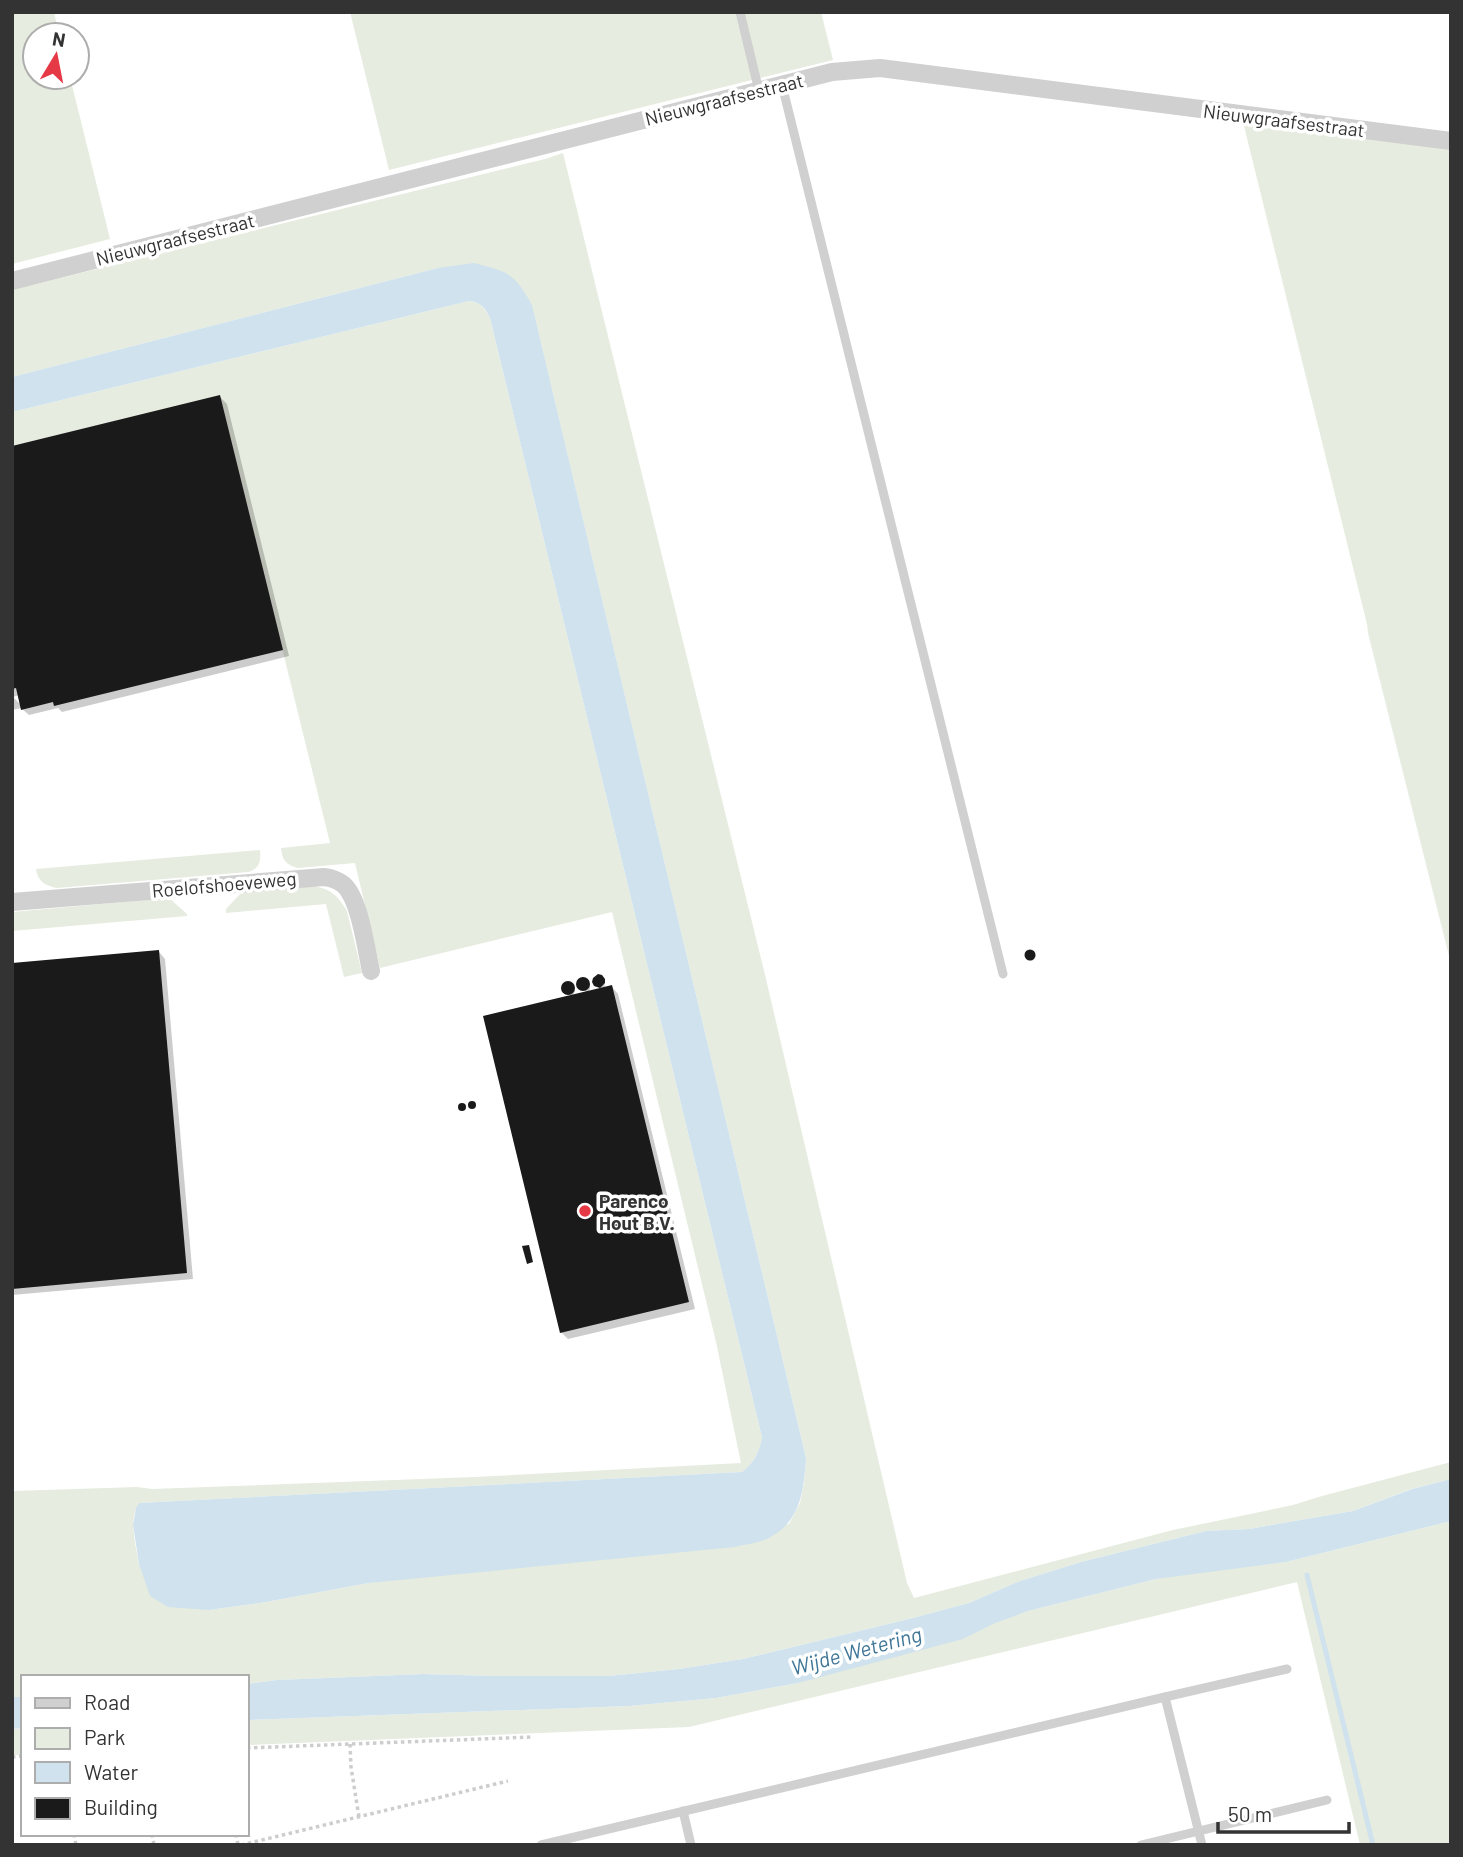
<svg xmlns="http://www.w3.org/2000/svg" width="1463" height="1857" viewBox="0 0 1463 1857" font-family="Barlow,sans-serif">
<style>
.green{fill:#e6ecdf}
.water{fill:#cfe2ee}
.shadow{fill:#0003;fill-rule:evenodd}
.lines{fill:none;stroke-linecap:round;stroke-linejoin:round}
.stream{stroke:#cfe2ee;stroke-width:5}
.building{fill:#1a1a1a}
.path{stroke:#cdcdcd;stroke-width:3.5;stroke-dasharray:3.5 3.5;stroke-linecap:butt}
.service{stroke:#d0d0d0;stroke-width:9}
.minor{stroke:#d0d0d0;stroke-width:18}
.poi-dot{fill:#e63946;stroke:#fff;stroke-width:2.5}
.labels{text-anchor:middle;dominant-baseline:central;stroke-width:7;stroke-linejoin:round;paint-order:stroke}
.street-label{font-size:19px;fill:#333;stroke:#fff}
.poi-label{font-size:19px;font-weight:bold;fill:#333;stroke:#fff;text-anchor:start}
.water-label{font-size:21px;font-style:italic;fill:#3f7597;stroke:#fff}
</style>
<rect width="100%" height="100%" fill="#fff"/>
<g class="green">
<polygon points="12,12 54,12 59,35 35,35 35,77 70,77 110,239 12,264"/>
<polygon points="350,12 821,12 833,60 389,170"/>
<polygon points="1243,122 1451,148 1451,964 1368,633 1367,624"/>
<path d="M563 153 766 979 907 1583 914 1598 1173 1530 1293 1505 1322 1496 1451 1462V1479L1411 1489 1353 1511 1249 1529 1206 1531 1081 1562 1020 1581 969 1603 913 1618 743 1659 679 1669 608 1676H495L423 1674 277 1680 247 1684V1677H23V1697H12V1491L137 1487 152 1489 475 1477 741 1463 716 1342 612 912 380 968 355 863 298 868C286 865 282 860 281 848L330 843 220 396 12 446V412L469 301C481 302 484 308 490 318L762 1437C760 1451 754 1463 742 1472L139 1503C128 1520 136 1545 139 1564L209 1610 260 1603 369 1583 789 1524 800 1503 804 1483 806 1458 532 306 438 268 12 377V290L545 159Z"/>
<path d="M260 850C261 861 260 868 248 872L57 888C46 886 38 882 36 869Z"/>
<path d="M312 886C329 888 338 895 347 911L362 973 344 977 326 904 226 913V909L242 892Z"/>
<polygon points="169,898 187,914 187,916 12,931 12,912"/>
<polygon points="1451,1521 1451,1845 1360,1845 1297,1582 689,1727 247,1745 247,1720 629,1706 716,1698 798,1683 1028,1611 1156,1579 1199,1571 1286,1562"/>
<polygon points="23,1728 23,1755 12,1755 12,1729"/>
</g>
<g class="water">
<path d="M474 263C509 272 514 273 532 305L806 1458C804 1489 801 1520 772 1536 762 1543 746 1544 735 1547L369 1583 260 1603 209 1610 168 1607 150 1596 139 1564 133 1525 136 1508 139 1503 742 1472C754 1463 760 1451 762 1437L490 318C485 308 481 302 469 301L12 412V377L438 268Z"/>
<polygon points="1451,1479 1451,1521 1286,1562 1156,1579 1028,1611 995,1623 963,1639 798,1683 716,1698 629,1706 247,1720 247,1684 277,1680 423,1674 495,1676 608,1676 679,1669 743,1659 913,1618 969,1603 1020,1581 1081,1562 1206,1531 1249,1529 1353,1511 1412,1489"/>
<polygon points="12,1697 23,1697 23,1728 12,1729"/>
</g>
<g class="shadow">
<path d="M220 397 227 404 289 656 62 712 58 708 29 715 21 708 12 710V448ZM19 695 21 705 13 697Z"/>
<circle cx="1031" cy="956" r="4.5"/>
<polygon points="159,952 165,959 193,1279 12,1295 12,965"/>
<polygon points="602,978 605,986 604,989 612,987 618,994 695,1309 568,1339 561,1332 573,996 567,994 563,987 564,985 569,984 572,985 575,991 573,996 603,989 598,987"/>
<polygon points="584,979 590,984 590,989 587,993 579,986 579,984 581,980"/>
</g>
<g class="lines">
<polyline class="stream" points="1307,1575 1373,1845"/>
</g>
<g class="building">
<polygon points="220,395 283,650 54,706 53,702 21,710 16,688 12,689 12,446"/>
<circle cx="1030" cy="955" r="5.5"/>
<polygon points="159,950 187,1273 12,1289 12,963"/>
<polygon points="598,974 602,975 605,979 605,983 600,988 612,985 689,1302 560,1333 483,1016 600,988 594,986 592,982 593,978"/>
<circle cx="583" cy="984" r="7"/>
<circle cx="568" cy="988" r="7"/>
<circle cx="472" cy="1105" r="4"/>
<circle cx="462" cy="1107" r="4"/>
<polygon points="529,1245 533,1262 527,1264 522,1246"/>
</g>
<g class="lines">
<g class="path">
<polyline points="350,1744 351,1767 359,1817"/>
<polyline points="247,1748 532,1737"/>
<polyline points="12,1757 23,1756"/>
<polyline points="74,1834 76,1845"/>
<polyline points="152,1834 154,1845"/>
<polyline points="236,1834 238,1845"/>
<polyline points="241,1845 508,1781"/>
</g>
<g class="service">
<polyline points="740,12 759,91"/>
<polyline points="782,85 1003,974"/>
<polyline points="683,1811 691,1845"/>
<polyline points="541,1845 1165,1697"/>
<polyline points="1141,1845 1327,1800"/>
<polyline points="1202,1845 1165,1697 1287,1669"/>
</g>
<g class="minor">
<polyline points="12,281 832,72 880,68 1451,141"/>
<path d="M12 902 324 877C332 878 338 880 344 885 360 900 366 949 371 971"/>
</g>
</g>
<circle class="poi-dot" cx="585" cy="1211" r="7"/>
<g class="labels">
<g class="street-label">
<text transform="translate(724 99) rotate(-14)">Nieuwgraafsestraat</text>
<text transform="translate(1284 120) rotate(7)">Nieuwgraafsestraat</text>
<text transform="translate(175 239) rotate(-14)">Nieuwgraafsestraat</text>
<text transform="translate(224 884) rotate(-5)">Roelofshoeveweg</text>
</g>
<g class="poi-label">
<text x="599" y="1200">Parenco<tspan x="599" dy="22">Hout B.V.</tspan></text>
</g>
<g class="water-label">
<text transform="translate(856 1650) rotate(-15)">Wijde Wetering</text>
</g>
</g>
<rect width="1463" height="1857" fill="none" stroke="#333333" stroke-width="28"/>
<rect x="21" y="1675" width="228" height="161" fill="#ffffff" stroke="#adadad" stroke-width="2"/>
<rect x="35" y="1698" width="35" height="10" fill="#d0d0d0" stroke="#adadad" stroke-width="2"/>
<text x="84" y="1710" font-size="21" fill="#333333">Road</text>
<rect x="35" y="1728" width="35" height="21" fill="#e6ecdf" stroke="#adadad" stroke-width="2"/>
<text x="84" y="1745" font-size="21" fill="#333333">Park</text>
<rect x="35" y="1762" width="35" height="21" fill="#cfe2ee" stroke="#adadad" stroke-width="2"/>
<text x="84" y="1780" font-size="21" fill="#333333">Water</text>
<rect x="35" y="1798" width="35" height="21" fill="#1a1a1a" stroke="#adadad" stroke-width="2"/>
<text x="84" y="1815" font-size="21" fill="#333333">Building</text>
<g transform="translate(56 56) rotate(10)"><circle r="33" fill="#ffffff" stroke="#adadad" stroke-width="2"/>
<path d="M0-5L12 26L0 18L-12 26Z" fill="#e63946"/>
<text y="-10" font-size="19" font-weight="bold" text-anchor="middle" fill="#333333">N</text>
</g>
<path d="M1218 1822v10h131v-10" fill="none" stroke="#333333" stroke-width="3.5"/>
<text x="1228" y="1822" font-size="21" fill="#333333" stroke="#ffffff" stroke-width="5" paint-order="stroke">50 m</text>
</svg>
